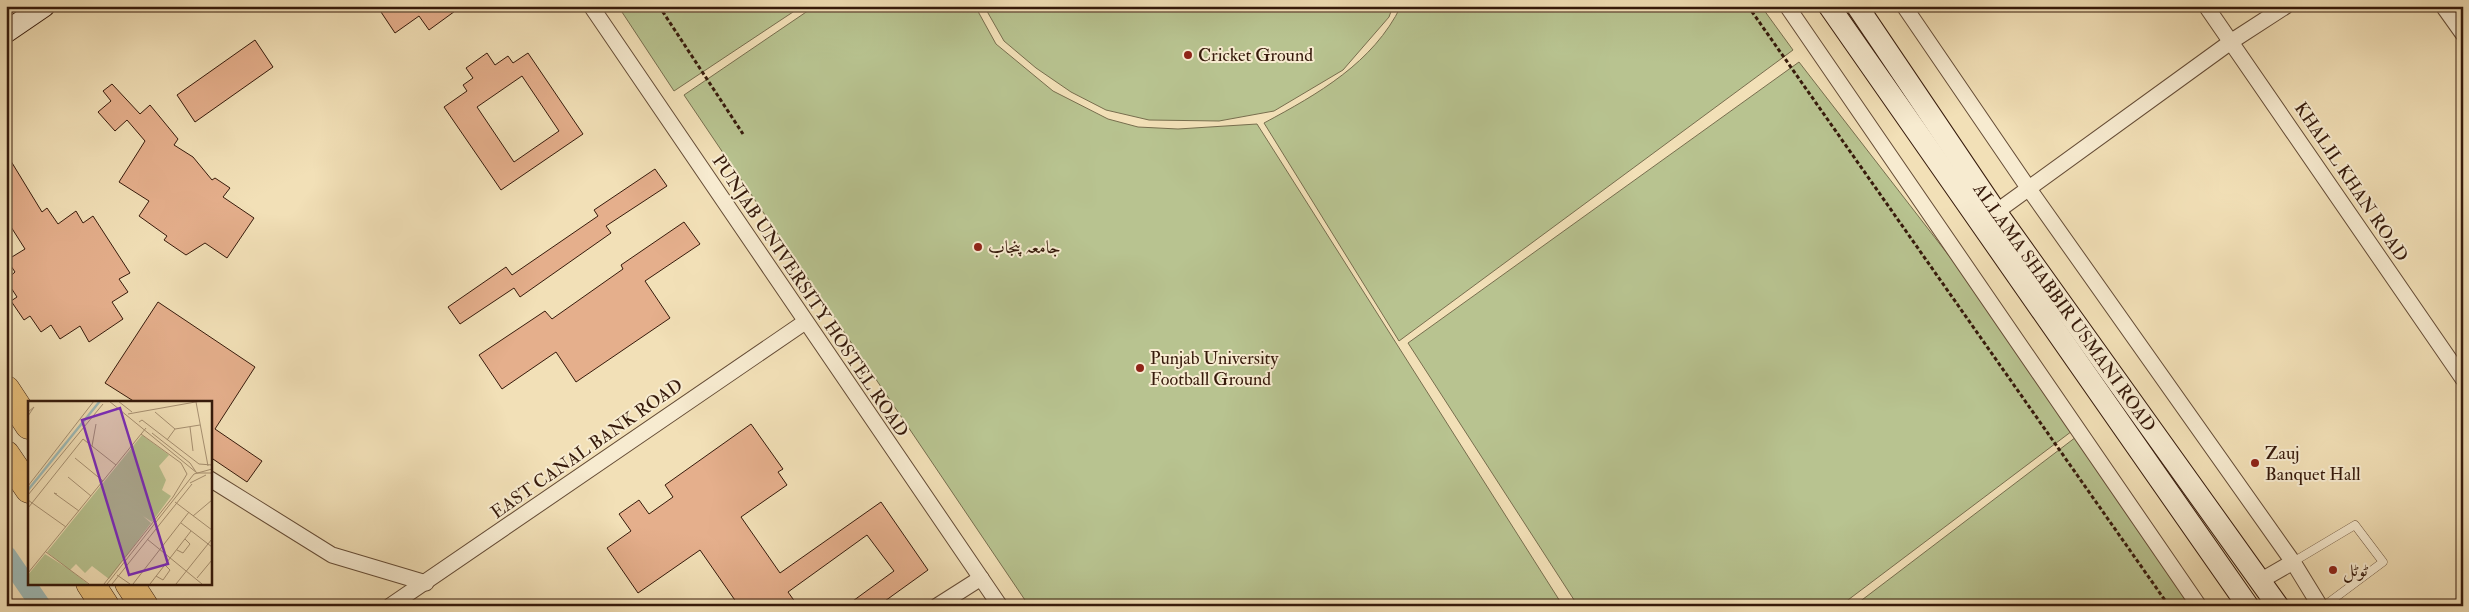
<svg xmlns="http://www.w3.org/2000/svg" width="2469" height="612" viewBox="0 0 2469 612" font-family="'IM FELL Double Pica',Amiri,serif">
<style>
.green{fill:#b8c390;stroke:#776e4e}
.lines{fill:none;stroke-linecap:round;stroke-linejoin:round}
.canal{stroke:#9ebbb8;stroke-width:20}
.building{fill:#e5af8c;stroke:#361a0b;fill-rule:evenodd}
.lane-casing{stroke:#654c36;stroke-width:9}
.street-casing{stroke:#654c36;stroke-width:17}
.secondary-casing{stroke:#361a0b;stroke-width:23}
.highway-casing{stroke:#361a0b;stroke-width:29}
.path{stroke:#361a0b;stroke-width:3;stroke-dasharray:4 2.5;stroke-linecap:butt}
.lane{stroke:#f7ebd0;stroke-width:8}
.street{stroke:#f7ebd0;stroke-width:15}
.secondary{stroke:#f7ebd0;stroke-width:21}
.highway{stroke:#e9c07c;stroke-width:28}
.poi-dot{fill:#8f2418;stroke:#f7ebd0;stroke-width:2}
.labels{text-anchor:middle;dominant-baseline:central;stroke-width:4;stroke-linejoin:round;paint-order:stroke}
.poi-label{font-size:18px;fill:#361a0b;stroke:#f7ebd0;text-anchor:start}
.street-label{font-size:18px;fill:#361a0b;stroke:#f7ebd0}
.inset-river{fill:none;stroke:#9ebbb8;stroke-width:2.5}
.inset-road{fill:none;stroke:#a79172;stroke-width:1}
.view{fill:#7b2cbf;fill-opacity:0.15;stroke:#7b2cbf;stroke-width:2.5}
.inset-edge{fill:none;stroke:#361a0b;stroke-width:2.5}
</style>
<rect width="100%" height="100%" fill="#f2e0b7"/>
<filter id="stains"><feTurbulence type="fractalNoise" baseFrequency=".004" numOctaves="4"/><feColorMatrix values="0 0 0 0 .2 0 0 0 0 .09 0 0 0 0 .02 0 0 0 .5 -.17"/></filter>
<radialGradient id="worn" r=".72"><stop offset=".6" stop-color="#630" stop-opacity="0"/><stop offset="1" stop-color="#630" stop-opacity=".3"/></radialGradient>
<g class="green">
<polygon points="618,6 802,6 674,91"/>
<polygon points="815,6 975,6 996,44 1053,91 1108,119 1138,127 1178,129 1257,124 1563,606 1029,606 684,95"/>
<polygon points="984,6 1393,6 1389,17 1343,70 1274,111 1219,121 1149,120 1106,110 1071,92 1036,68 1004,41"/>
<path d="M1401 6H1761L1793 50 1399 341 1264 123C1318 94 1373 63 1401 6Z"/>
<polygon points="1799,62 2080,425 1840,606 1578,606 1408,343"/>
<polygon points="2076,437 2198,606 1854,606"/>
</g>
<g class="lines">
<polyline class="canal" points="6,555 41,606"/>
</g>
<g class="building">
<polygon points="377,6 462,6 429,30 419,16 395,33"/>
<polygon points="255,40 273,67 195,122 177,95"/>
<path d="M487 53 495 65 508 56 513 63 528 53 583 134 501 190 444 107 467 91 463 85 473 78 466 68ZM522 76 559 131 514 162 477 107Z"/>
<polygon points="112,84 140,114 150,105 178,139 174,145 193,157 212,180 215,178 230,188 223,197 254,218 227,258 205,243 186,255 164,240 167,236 139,216 149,201 119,182 145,141 127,120 115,131 98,112 111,101 103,91"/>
<polygon points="6,153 42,212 47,208 58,224 76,211 83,223 93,216 130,273 119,279 128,292 112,302 123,319 89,342 80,326 60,339 51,325 41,332 30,316 24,320 11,301 17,297 6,280 15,272 7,260 25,249 6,219"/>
<polygon points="655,169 667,186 606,226 611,233 520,297 514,288 460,324 448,307 506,267 512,275 598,216 594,210"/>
<polygon points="684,222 700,244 645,281 670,318 576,382 556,352 502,389 479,355 545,311 552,319 623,269 621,265"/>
<polygon points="158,302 255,367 215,429 262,461 247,482 210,457 210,402 135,402 105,383"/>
<polygon points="751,424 783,469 778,472 787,485 741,517 780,573 881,502 928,570 878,606 846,606 894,571 867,535 788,592 798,606 739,606 700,550 638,593 607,548 631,531 619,514 639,500 649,514 673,497 665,485"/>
</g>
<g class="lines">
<g class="lane-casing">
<polyline id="lane" points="2293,562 2355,525 2383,562 2324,606"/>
</g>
<g class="street-casing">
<g id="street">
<polyline points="591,6 1000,606"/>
<polyline points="1787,6 2199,606"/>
<polyline points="1904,6 2029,189 2293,562 2320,606"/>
<polyline points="2206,6 2463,379"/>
<polyline points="2443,6 2463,34"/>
<polyline points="1996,212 2232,41 2286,6"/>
<polyline points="210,479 332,555 426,583"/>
<polyline points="2260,581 2293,562"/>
<polyline points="390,606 805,322"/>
<polyline points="937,606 981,578"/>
</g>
</g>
<g class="secondary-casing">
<g id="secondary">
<polyline points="1829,6 2248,606"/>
<path id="s1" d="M1857 6 1996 212 2278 606"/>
<polyline points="6,32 44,6"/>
</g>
</g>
<g class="highway-casing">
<g id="highway">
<polyline points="6,390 29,425"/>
<polyline points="6,455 29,489"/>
<polyline points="90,583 105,606"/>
<polyline points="129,583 144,606"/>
</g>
</g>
<g class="path">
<polyline points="659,6 743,134"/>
<polyline points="1748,6 2169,606"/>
</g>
<use href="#lane" class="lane"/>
<use href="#street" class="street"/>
<use href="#secondary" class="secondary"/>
<use href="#highway" class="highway"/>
</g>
<g class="poi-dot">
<circle cx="1188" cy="55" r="5"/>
<circle cx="978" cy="247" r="5"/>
<circle cx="1140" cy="368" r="5"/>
<circle cx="2255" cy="463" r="5"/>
<circle cx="2333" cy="570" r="5"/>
</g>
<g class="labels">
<g class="poi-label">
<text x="1198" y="55">Cricket Ground</text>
<text x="988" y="247">جامعہ پنجاب</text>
<text x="1150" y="358">Punjab University<tspan x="1150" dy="21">Football Ground</tspan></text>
<text x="2265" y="453">Zauj<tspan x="2265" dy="21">Banquet Hall</tspan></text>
<text x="2343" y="570">ٹوٹل</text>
</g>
<g class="street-label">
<text transform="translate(2351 182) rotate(56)">KHALIL KHAN ROAD</text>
<text transform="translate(810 296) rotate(56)">PUNJAB UNIVERSITY HOSTEL ROAD</text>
<text stroke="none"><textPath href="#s1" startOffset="366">ALLAMA SHABBIR USMANI ROAD</textPath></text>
<text transform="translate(587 449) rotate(-35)">EAST CANAL BANK ROAD</text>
</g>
</g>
<g transform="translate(28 401)">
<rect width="184" height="184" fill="#f2e0b7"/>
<path d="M114 34 141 54 131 65 138 79 134 89 143 95 124 121 115 115 123 122 81 178 64 165 57 172 48 163 42 169 60 183H0V174L17 153 39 167 19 151Z" fill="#b8c390"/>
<path class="inset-river" d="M0 89 72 0"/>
<path class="inset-road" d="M81 0 169 72H184M90 0 104 11M168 1 180 65M0 11 6 6 0 15M127 11 147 28M100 13 173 0M111 21 114 19 171 63 184 64M162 26 165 50M124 32 162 62 168 71M139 39 147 28 172 24M64 45 68 23M47 57 75 80M40 76 63 95M162 82 178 74M0 85 66 0M29 93 26 92 51 110M0 94 75 3M0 99 38 126M147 101 184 129M0 107 55 38 88 64M165 115 184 99M153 122 184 146M119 138 174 183M149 149 155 152 162 143 157 138M18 151 61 183M0 172 118 27M89 174 102 183M128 175 135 179 142 169 137 164M169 177 184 159M76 183 145 96 159 73 153 62 113 33M79 183 166 73 184 68M84 183 164 83M105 183 161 111M122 183 163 130M148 183 184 138"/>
<path class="view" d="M92 7 140 163 101 174 54 19Z"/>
<rect width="184" height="184" class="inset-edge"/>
</g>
<rect width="2469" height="612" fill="none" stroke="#f2e0b7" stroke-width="25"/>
<rect x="8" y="8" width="2454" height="597" fill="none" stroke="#361a0b" stroke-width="2.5"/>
<rect x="12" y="12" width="2444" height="587" fill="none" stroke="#361a0b"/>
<rect width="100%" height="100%" filter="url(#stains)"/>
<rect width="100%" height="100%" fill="url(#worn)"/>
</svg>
